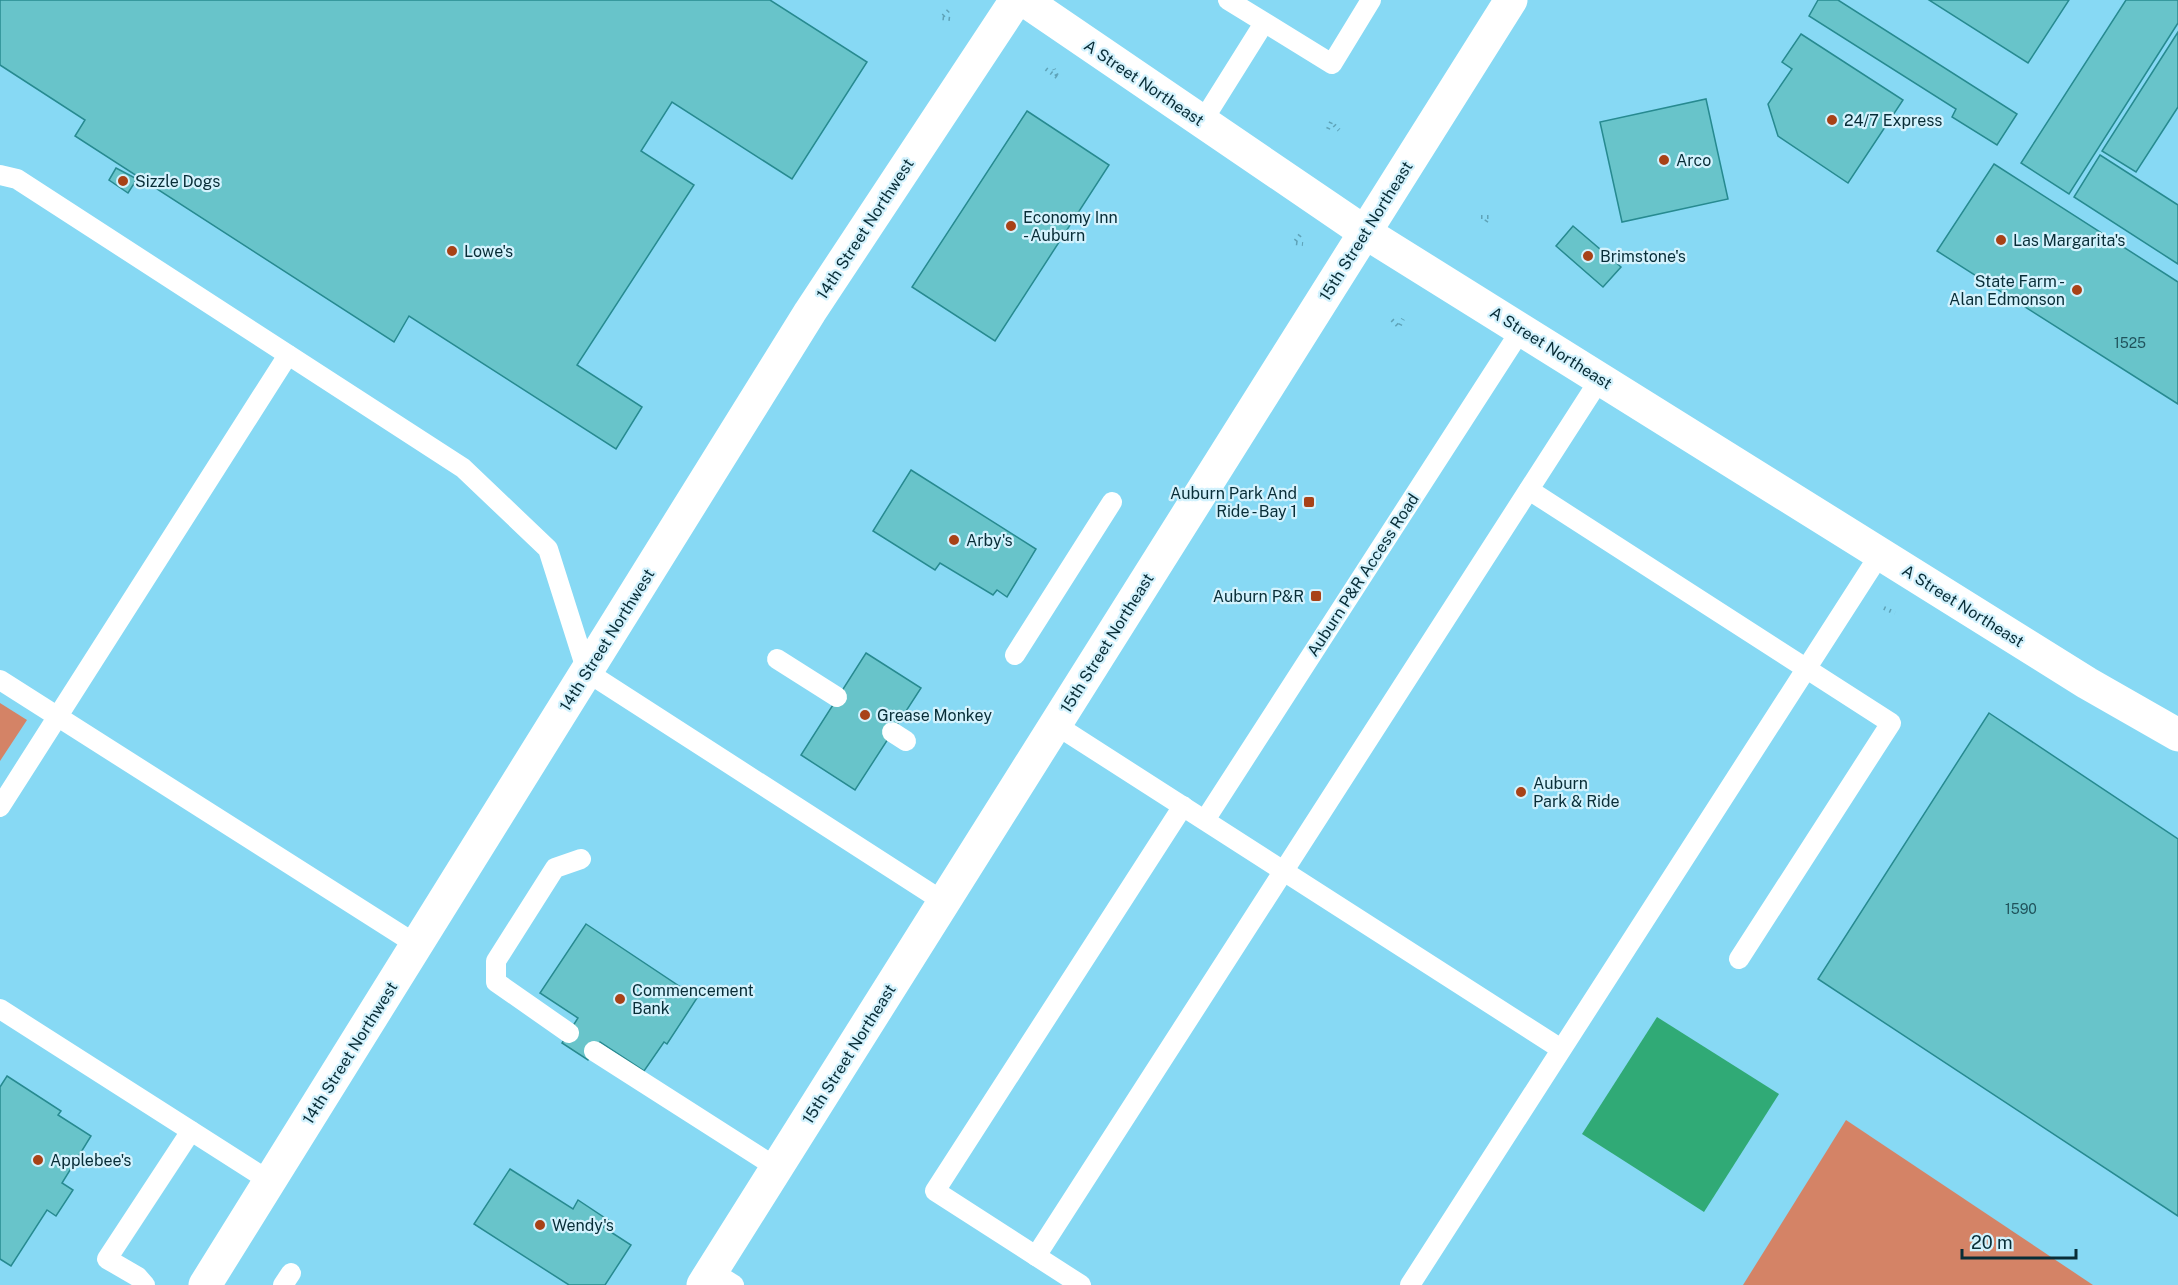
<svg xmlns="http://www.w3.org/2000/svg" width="2178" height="1285" viewBox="0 0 2178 1285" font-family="'Public Sans',sans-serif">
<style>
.green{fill:#d48366}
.water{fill:#30aa76}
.building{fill:#68c4ca;stroke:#278a90;stroke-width:1.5}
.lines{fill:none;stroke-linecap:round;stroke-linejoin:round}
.path{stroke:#5fa3b8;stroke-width:4;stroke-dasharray:1.5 4.5;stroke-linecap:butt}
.service{stroke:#fff;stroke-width:20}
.tertiary{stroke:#fff;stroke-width:33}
.secondary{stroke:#fff;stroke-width:33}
.poi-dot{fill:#a84217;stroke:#d3f2fd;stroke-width:2}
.labels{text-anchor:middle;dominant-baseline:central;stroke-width:4.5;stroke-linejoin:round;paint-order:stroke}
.number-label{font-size:14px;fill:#20535c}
.street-label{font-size:16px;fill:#082d37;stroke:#d3f2fd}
.poi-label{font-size:16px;fill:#082d37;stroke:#d3f2fd;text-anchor:start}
</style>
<rect width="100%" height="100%" fill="#87d9f4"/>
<g class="green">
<polygon points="0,703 27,720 0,761"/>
<polygon points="1846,1120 2093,1285 1743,1285"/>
</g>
<polygon class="water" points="1657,1017 1779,1094 1704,1212 1582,1134"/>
<g class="building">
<polygon points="0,0 770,0 867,62 792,179 672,102 641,151 694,185 577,365 642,407 616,449 409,316 394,342 75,136 85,120 0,65"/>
<polygon points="1818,0 1838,0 2017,114 1997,145 1952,117 1956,109 1809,16"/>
<polygon points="1929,0 2069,0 2028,63"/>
<polygon points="2126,0 2178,0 2178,23 2069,194 2021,163"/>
<polygon points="2178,32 2178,107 2136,172 2102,151"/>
<polygon points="1801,34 1903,100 1848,183 1778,136 1768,104 1792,69 1782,62"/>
<polygon points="1706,99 1728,199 1622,222 1600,122"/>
<polygon points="1027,111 1109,165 995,341 912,287"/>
<polygon points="2100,155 2178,205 2178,264 2074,197"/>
<polygon points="1994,164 2178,282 2178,404 1937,251"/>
<polygon points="116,168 137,179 128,193 109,180"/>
<polygon points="1573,226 1621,267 1603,287 1556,246"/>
<polygon points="911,470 1036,549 1007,597 997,590 993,595 940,563 935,570 873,531"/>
<polygon points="866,653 921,688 855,790 801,755"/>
<polygon points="1989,713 2178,839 2178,1216 1818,979"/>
<polygon points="586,924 697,998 667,1044 664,1042 644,1071 600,1042 588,1060 562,1043 578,1018 540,993"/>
<polygon points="7,1076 61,1111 58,1115 91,1136 62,1183 73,1190 56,1216 47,1210 11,1266 0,1259 0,1087"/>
<polygon points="510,1169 573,1209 578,1200 608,1220 603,1227 631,1245 605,1285 569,1285 474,1224"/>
</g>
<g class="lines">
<g class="path">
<polyline points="950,19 941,18 950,9"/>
<polyline points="1046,69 1058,78 1054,69"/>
<polyline points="1328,129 1331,122 1339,130"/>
<polyline points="1481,217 1489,217 1485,223"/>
<polyline points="1300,235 1294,243 1303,244"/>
<polyline points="1392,320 1399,327 1403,319"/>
<polyline points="1884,608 1895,613"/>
</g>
<g class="service">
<polyline points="1228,0 1332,64 1371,0"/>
<polyline points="1202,122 1264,23"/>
<polyline points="0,175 17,179 463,468 548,549 587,672 944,902"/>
<polyline points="1529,490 1891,723 1739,959"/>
<polyline points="1015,655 1112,502"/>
<polyline points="777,659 837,697"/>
<polyline points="0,680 417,945"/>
<polyline points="1056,725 1561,1049"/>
<polyline points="892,732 906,741"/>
<polyline points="0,807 288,355"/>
<polyline points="1205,820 1521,330"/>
<polyline points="0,1009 271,1182"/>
<polyline points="569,1033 496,982 496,961 555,868 581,859"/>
<polyline points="594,1051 777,1168"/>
<polyline points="1036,1256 1600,379"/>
<polyline points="712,1271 734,1285"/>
<polyline points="145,1285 138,1277 107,1259 191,1131"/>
<polyline points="283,1285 291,1273"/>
<polyline points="1081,1285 935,1191 1183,806"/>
<polyline points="1410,1285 1880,554"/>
</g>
<g class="tertiary">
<polyline points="1024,0 1366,233 2087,683 2178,735"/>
<polyline points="205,1285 810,312 1016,0"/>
</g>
<polyline class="secondary" points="703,1285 1511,0"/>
</g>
<g class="poi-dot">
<circle cx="1832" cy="120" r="6"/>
<circle cx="1664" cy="160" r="6"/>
<circle cx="123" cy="181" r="6"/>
<circle cx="1011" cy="226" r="6"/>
<circle cx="2001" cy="240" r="6"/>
<circle cx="452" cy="251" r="6"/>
<circle cx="1588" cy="256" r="6"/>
<circle cx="2077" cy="290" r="6"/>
<rect x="1303" y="496" width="12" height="12" rx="3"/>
<circle cx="954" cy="540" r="6"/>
<rect x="1310" y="590" width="12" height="12" rx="3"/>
<circle cx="865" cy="715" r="6"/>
<circle cx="1521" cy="792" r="6"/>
<circle cx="620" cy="999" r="6"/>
<circle cx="38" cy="1160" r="6"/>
<circle cx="540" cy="1225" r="6"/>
</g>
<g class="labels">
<g class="number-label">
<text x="2130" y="343">1525</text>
<text x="2021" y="909">1590</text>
</g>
<g class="street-label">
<text transform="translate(1144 83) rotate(34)">A Street Northeast</text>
<text transform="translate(865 229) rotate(-57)">14th Street Northwest</text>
<text transform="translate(1366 231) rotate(-58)">15th Street Northeast</text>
<text transform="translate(1551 348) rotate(32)">A Street Northeast</text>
<text transform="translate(1363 575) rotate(-57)">Auburn P&amp;R Access Road</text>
<text transform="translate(1963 606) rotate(32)">A Street Northeast</text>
<text transform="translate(607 640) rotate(-58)">14th Street Northwest</text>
<text transform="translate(1107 643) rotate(-58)">15th Street Northeast</text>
<text transform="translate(350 1053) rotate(-58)">14th Street Northwest</text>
<text transform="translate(849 1054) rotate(-58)">15th Street Northeast</text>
</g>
<g class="poi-label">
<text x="1844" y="120">24/7 Express</text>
<text x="1676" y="160">Arco</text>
<text x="135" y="181">Sizzle Dogs</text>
<text x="1023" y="217">Economy Inn<tspan x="1023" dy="18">- Auburn</tspan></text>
<text x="2013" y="240">Las Margarita's</text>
<text x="464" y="251">Lowe's</text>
<text x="1600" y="256">Brimstone's</text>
<text x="2065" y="281" text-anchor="end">State Farm -<tspan x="2065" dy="18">Alan Edmonson</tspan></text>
<text x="1297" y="493" text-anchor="end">Auburn Park And<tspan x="1297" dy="18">Ride - Bay 1</tspan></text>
<text x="966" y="540">Arby's</text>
<text x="1304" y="596" text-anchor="end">Auburn P&amp;R</text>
<text x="877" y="715">Grease Monkey</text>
<text x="1533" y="783">Auburn<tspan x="1533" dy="18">Park &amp; Ride</tspan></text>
<text x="632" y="990">Commencement<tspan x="632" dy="18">Bank</tspan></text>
<text x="50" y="1160">Applebee's</text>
<text x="552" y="1225">Wendy's</text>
</g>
</g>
<path d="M1962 1249v9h114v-9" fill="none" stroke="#082d37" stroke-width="3"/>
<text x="1971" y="1249" font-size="18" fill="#082d37" stroke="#d3f2fd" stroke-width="4.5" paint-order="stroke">20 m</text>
</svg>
